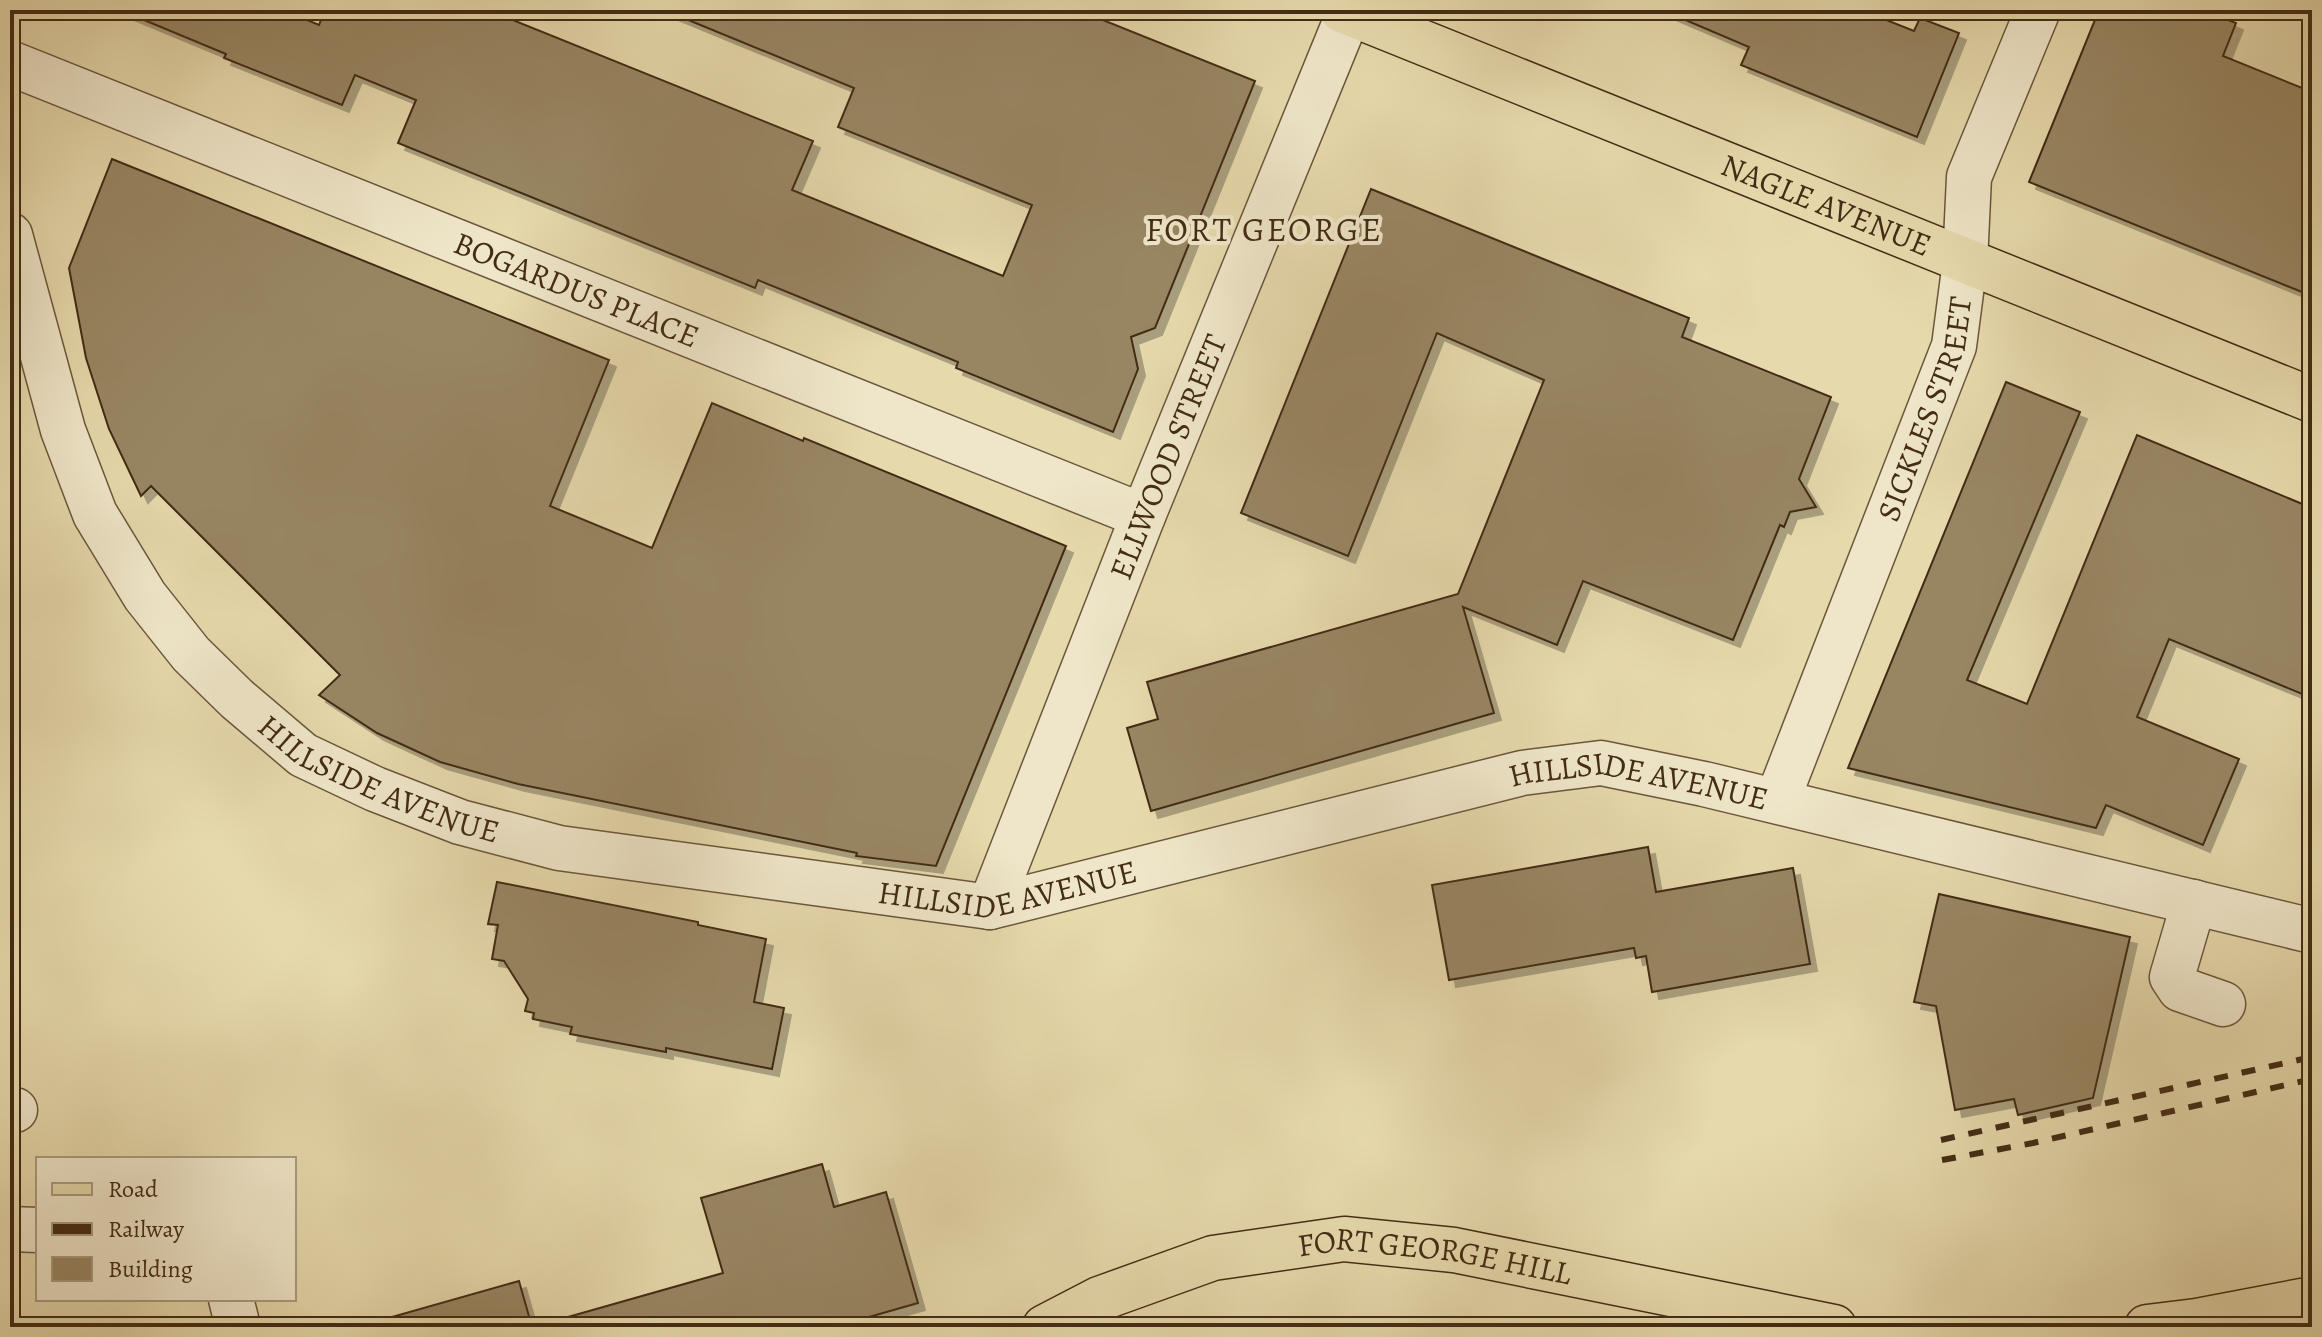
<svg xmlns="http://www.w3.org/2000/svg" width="2322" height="1337" viewBox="0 0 2322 1337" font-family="Alegreya,serif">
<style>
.building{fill:#988664;stroke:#432c15;stroke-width:2;filter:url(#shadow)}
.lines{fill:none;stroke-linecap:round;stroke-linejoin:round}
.minor-casing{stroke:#6c573b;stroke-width:47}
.major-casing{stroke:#432c15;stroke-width:47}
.path{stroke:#432c15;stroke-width:5;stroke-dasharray:2 4;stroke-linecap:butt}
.minor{stroke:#efe6c9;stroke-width:44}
.major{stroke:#e6d9ac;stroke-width:44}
.rail{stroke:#432c15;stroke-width:6;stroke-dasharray:14 14;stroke-linecap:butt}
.labels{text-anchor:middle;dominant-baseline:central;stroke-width:8;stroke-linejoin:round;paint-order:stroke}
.street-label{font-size:32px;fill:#432c15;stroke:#efe6c9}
.neighbourhood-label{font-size:34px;letter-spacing:2px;fill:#432c15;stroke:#efe6c9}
</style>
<defs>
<filter id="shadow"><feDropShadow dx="7" dy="7" stdDeviation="0" flood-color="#0004"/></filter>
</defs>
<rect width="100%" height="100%" fill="#e6d9ac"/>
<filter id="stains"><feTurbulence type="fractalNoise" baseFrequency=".0025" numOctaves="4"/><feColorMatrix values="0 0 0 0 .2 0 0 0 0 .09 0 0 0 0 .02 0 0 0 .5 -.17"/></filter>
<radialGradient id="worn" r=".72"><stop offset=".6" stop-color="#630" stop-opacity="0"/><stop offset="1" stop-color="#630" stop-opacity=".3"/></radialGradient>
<g class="building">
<polygon points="120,10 283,10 319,25 325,10 488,10 813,141 792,190 1003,276 1032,205 838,127 854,88 664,10 1078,10 1255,81 1155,328 1131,337 1138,369 1113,432 956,368 958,362 841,314 758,280 755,288 398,143 416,100 355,75 342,105 224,58 226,54"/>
<polygon points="1662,10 1861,10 1914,31 1920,18 1959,33 1917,137 1741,65 1749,47"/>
<polygon points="2099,10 2203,10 2236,23 2223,56 2312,92 2312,296 2029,182"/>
<polygon points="112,159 609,360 550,506 652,548 712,403 803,441 804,438 1066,546 936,866 856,856 857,853 518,784 440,762 377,733 319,695 340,675 151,486 141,496 109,429 86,358 69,268"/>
<polygon points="1371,189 1689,318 1682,337 1831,397 1799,479 1816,507 1790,512 1784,527 1780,525 1733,640 1583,581 1557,645 1463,607 1494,713 1151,811 1127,728 1158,719 1147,682 1458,594 1544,380 1437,333 1348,556 1241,513"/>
<polygon points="2006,382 2080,412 1967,680 2027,704 2137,435 2312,508 2312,698 2169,639 2137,717 2239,759 2203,845 2106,805 2096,828 1848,768"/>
<polygon points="1648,847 1656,892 1793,868 1810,964 1652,992 1646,956 1636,958 1634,948 1449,980 1432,885"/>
<polygon points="497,882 698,922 698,925 766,939 754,1002 784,1008 772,1069 666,1048 666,1052 570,1034 572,1027 533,1019 534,1013 525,1011 528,999 504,961 492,959 498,925 488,924"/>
<polygon points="1939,894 2130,937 2093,1098 2018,1115 2014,1099 1955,1110 1936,1006 1914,1002"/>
<polygon points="822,1164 834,1207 886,1192 918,1303 834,1327 570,1327 568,1317 723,1273 701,1198"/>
<polygon points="519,1281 532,1327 393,1327 392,1317"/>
</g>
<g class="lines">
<g class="minor-casing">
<g id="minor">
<path id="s1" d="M10 63 1143 516"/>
<path id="s2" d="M10 235 63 430 95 514 145 596 191 654 237 699 303 755 375 789 460 822 559 848 990 907 1522 773 1601 763 1704 784 2312 931"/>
<path id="s3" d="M1777 801 1954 346 1965 262 1969 177 2038 10"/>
<polyline points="2194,902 2172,977 2180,989 2223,1004"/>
<path id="s4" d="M990 907 1143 516 1350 10"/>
<polyline points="10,1110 15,1110"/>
<polyline points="10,1229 38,1230"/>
<polyline points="231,1299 238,1327"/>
</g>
</g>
<g class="major-casing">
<g id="major">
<path id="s5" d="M1342 10 2312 400"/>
<path id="s6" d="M1045 1327 1099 1299 1213 1258 1344 1239 1454 1250 1834 1327"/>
<polyline points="2147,1327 2196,1321 2312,1299"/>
</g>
</g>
<polyline class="path" points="1287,1327 1323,1322 1414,1327"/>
<use href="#minor" class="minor"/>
<use href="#major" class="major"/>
<g class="rail">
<polyline points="1941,1140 2312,1057"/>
<polyline points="1942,1160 2033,1143 2312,1079"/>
</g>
</g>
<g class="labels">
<g class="street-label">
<text stroke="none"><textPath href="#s5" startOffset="522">NAGLE AVENUE</textPath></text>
<text stroke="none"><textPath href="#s1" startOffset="610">BOGARDUS PLACE</textPath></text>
<text stroke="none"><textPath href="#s3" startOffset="420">SICKLES STREET</textPath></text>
<text stroke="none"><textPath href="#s4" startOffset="484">ELLWOOD STREET</textPath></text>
<text stroke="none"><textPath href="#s2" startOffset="692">HILLSIDE AVENUE</textPath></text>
<text stroke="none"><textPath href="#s2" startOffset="1988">HILLSIDE AVENUE</textPath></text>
<text stroke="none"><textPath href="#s2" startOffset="1340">HILLSIDE AVENUE</textPath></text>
<text stroke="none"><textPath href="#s6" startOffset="406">FORT GEORGE HILL</textPath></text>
</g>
<g class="neighbourhood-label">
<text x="1264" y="229">FORT GEORGE</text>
</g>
</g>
<rect width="2322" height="1337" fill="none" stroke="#e6d9ac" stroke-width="40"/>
<rect x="12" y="12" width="2298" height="1313" fill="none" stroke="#432c15" stroke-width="4"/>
<rect x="20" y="20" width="2282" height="1297" fill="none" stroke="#432c15" stroke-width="2"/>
<rect x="36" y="1157" width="260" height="144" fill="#efe6c9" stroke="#aa9c81" stroke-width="2"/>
<rect x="52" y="1183" width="40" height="12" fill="#e6d9ac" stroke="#aa9c81" stroke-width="2"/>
<text x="108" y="1197" font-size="24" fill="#432c15">Road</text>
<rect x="52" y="1223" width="40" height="12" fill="#432c15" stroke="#aa9c81" stroke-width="2"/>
<text x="108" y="1237" font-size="24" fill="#432c15">Railway</text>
<rect x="52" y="1257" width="40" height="24" fill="#988664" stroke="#aa9c81" stroke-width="2"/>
<text x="108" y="1277" font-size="24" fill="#432c15">Building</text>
<rect width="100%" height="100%" filter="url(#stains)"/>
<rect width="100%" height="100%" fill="url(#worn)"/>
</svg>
